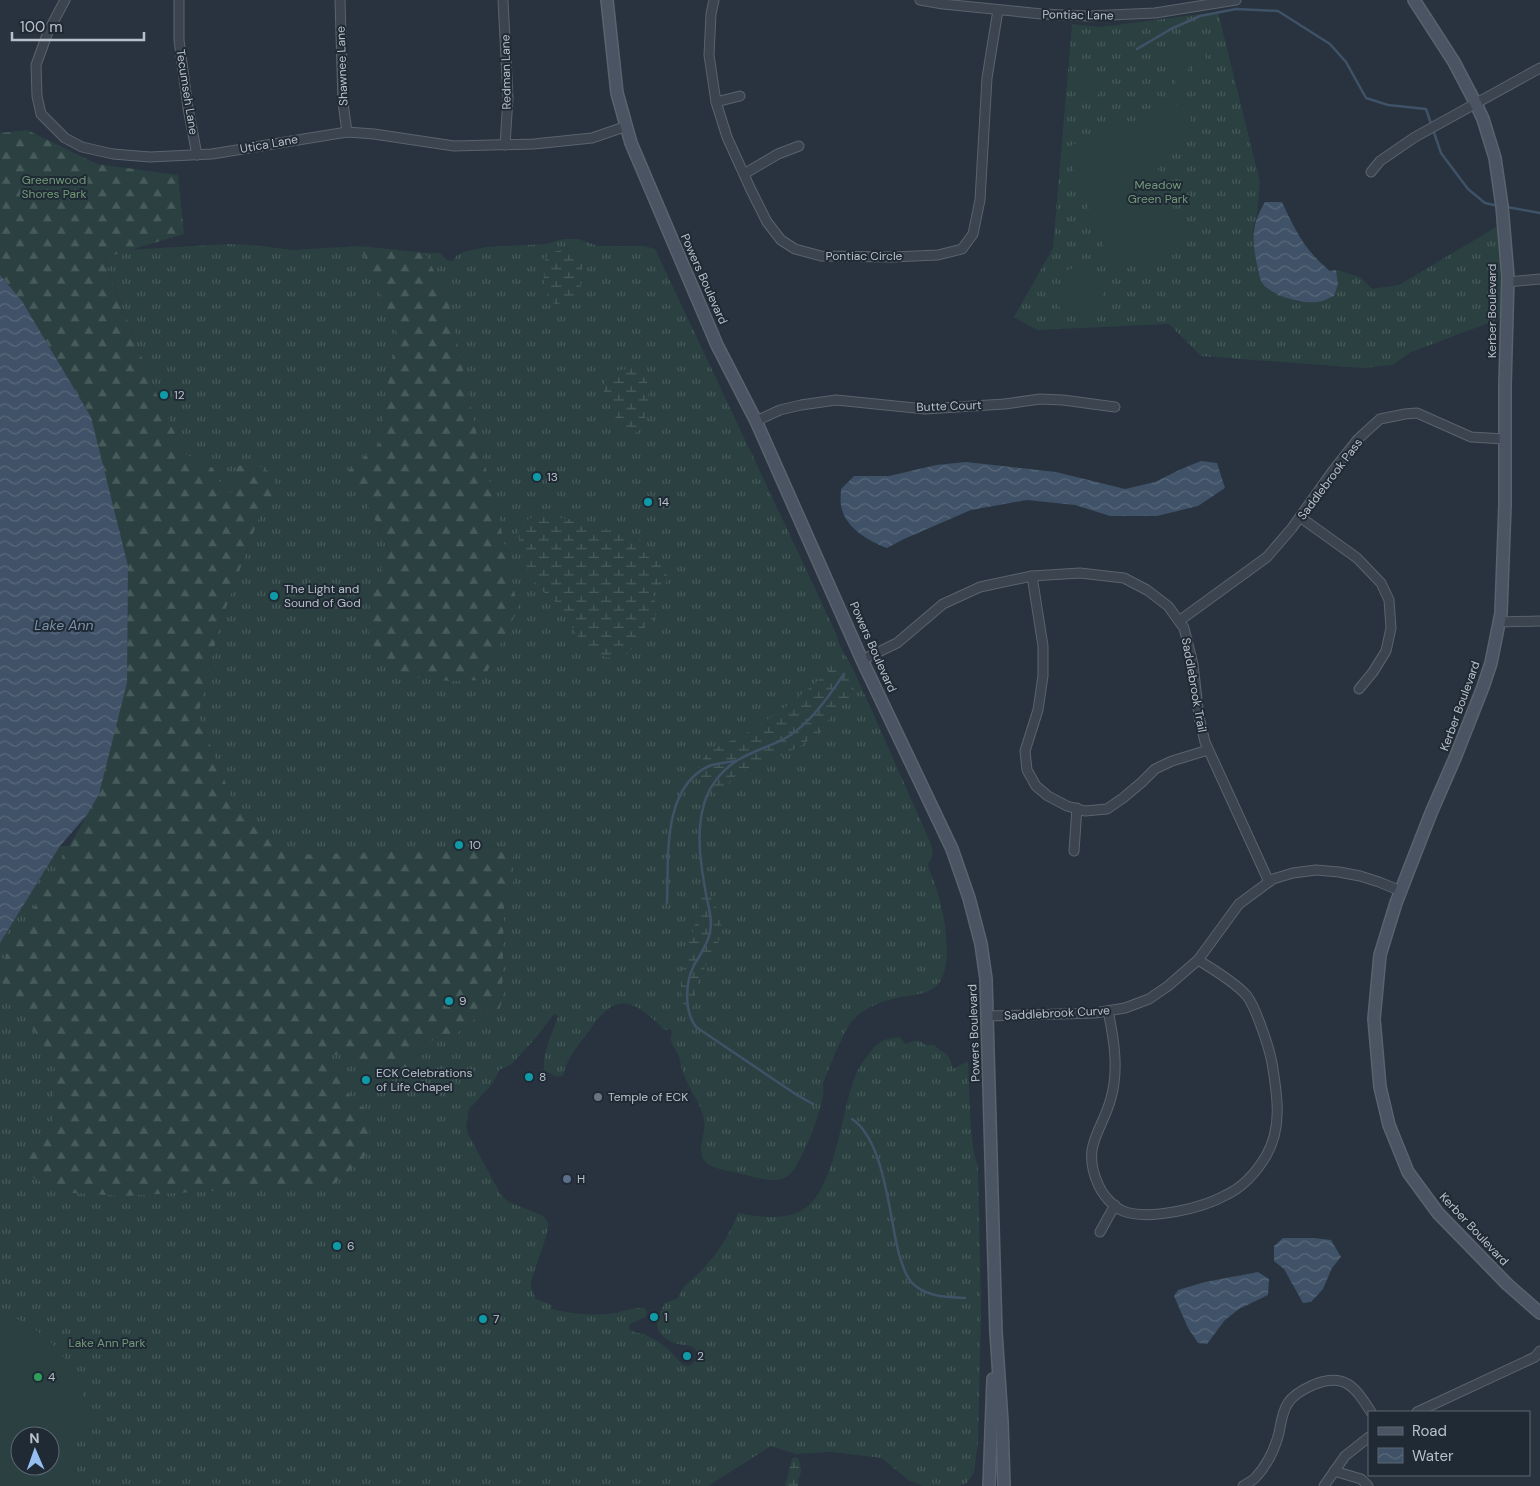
<svg xmlns="http://www.w3.org/2000/svg" width="1540" height="1486" viewBox="0 0 1540 1486" font-family="'DM Sans',sans-serif">
<style>
.grass{fill:url(#grass-tufts);fill-rule:evenodd}
.forest{fill:url(#forest-firs)}
.wetland{fill:url(#wetland-marsh)}
.pitch{fill:#2b4141}
.water{fill:url(#water-waves)}
.lines{fill:none;stroke-linecap:round;stroke-linejoin:round}
.stream{stroke:#3f5267;stroke-width:2.5}
.street-casing{stroke:#5a636d;stroke-width:11}
.secondary-casing{stroke:#5a636d;stroke-width:14}
.street{stroke:#3c454f;stroke-width:9}
.secondary{stroke:#4a5462;stroke-width:11}
.culture-dot{fill:#0f9aa8;stroke:#202a35;stroke-width:2}
.worship-dot{fill:#6b7280;stroke:#202a35;stroke-width:2}
.service-dot{fill:#5c6f8a;stroke:#202a35;stroke-width:2}
.leisure-dot{fill:#2e9e5b;stroke:#202a35;stroke-width:2}
.labels{text-anchor:middle;dominant-baseline:central;stroke-width:4;stroke-linejoin:round;paint-order:stroke}
.street-label{font-size:12px;fill:#b8c0ca;stroke:#202a35}
.park-label{font-size:12px;fill:#719978;stroke:#202a35}
.poi-label{font-size:12px;fill:#b8c0ca;stroke:#202a35;text-anchor:start}
.water-label{font-size:14px;font-style:italic;fill:#7b92aa;stroke:#202a35}
</style>
<defs>
<pattern id="grass-tufts" width="24" height="20" patternUnits="userSpaceOnUse" patternTransform="scale(1.25)"><rect width="24" height="20" fill="#2b4141"/><path d="M3 7l-1-3M5 7V3M7 7l1-3M15 17l-1-3M17 17v-4M19 17l1-3" fill="none" stroke="#485b5b"/></pattern>
<pattern id="forest-firs" width="22" height="20" patternUnits="userSpaceOnUse" patternTransform="scale(1.25)"><rect width="22" height="20" fill="#2b4141"/><path d="M5 1l3.5 6h-7zM16 11l3.5 6h-7z" fill="#485b5b"/></pattern>
<pattern id="wetland-marsh" width="20" height="14" patternUnits="userSpaceOnUse" patternTransform="scale(1.25)"><rect width="20" height="14" fill="#2b4141"/><path d="M1 5h8M5 5V1M11 12h8M15 12V8" fill="none" stroke="#485b5b"/></pattern>
<pattern id="water-waves" width="16" height="10" patternUnits="userSpaceOnUse" patternTransform="scale(1.25)"><rect width="16" height="10" fill="#3f5267"/><path d="M0 5q4-4 8 0t8 0" fill="none" stroke="#59697b"/></pattern>
</defs>
<rect width="100%" height="100%" fill="#28333f"/>
<g class="grass">
<polygon points="1218,12 1260,182 1257,215 1253,230 1261,281 1271,290 1298,302 1338,284 1336,270 1360,277 1372,289 1399,285 1503,223 1507,316 1411,352 1392,365 1363,368 1201,356 1169,324 1037,330 1014,317 1053,248 1072,24 1100,27"/>
<path d="M564 239H578L598 246H644L655 249 813 584 837 636 839 644 852 667 872 711 930 842C933 851 934 856 928 864 929 871 932 875 934 882 943 904 953 955 942 978 933 997 910 994 892 999 873 1004 854 1013 845 1032 837 1048 830 1065 824 1081 822 1086 824 1091 823 1096 820 1113 801 1169 786 1177 774 1184 755 1177 742 1174 732 1171 709 1169 704 1160 696 1149 707 1132 704 1120 702 1104 689 1090 684 1075 681 1069 681 1063 679 1057 677 1051 672 1046 671 1040 670 1036 673 1034 671 1029L664 1030C652 1017 630 995 611 1007 601 1013 595 1023 588 1032 577 1047 568 1057 563 1075 557 1079 550 1073 544 1070 542 1053 553 1032 558 1016L554 1014 538 1035 512 1064 499 1070 493 1083 469 1109 466 1126 468 1134 501 1195 509 1202 541 1215C545 1218 548 1220 548 1225 548 1236 535 1268 531 1281V1288L536 1299 552 1305 551 1309C572 1314 594 1316 615 1313 621 1312 638 1307 642 1308 646 1308 646 1310 647 1313L645 1317 630 1324 629 1329C634 1333 638 1333 644 1334 648 1336 653 1339 657 1341 662 1344 666 1347 670 1351 677 1357 685 1375 696 1360 698 1357 698 1353 696 1350 692 1344 684 1346 678 1344 665 1341 653 1331 658 1317 659 1312 663 1307 665 1303L678 1298C683 1285 693 1279 703 1269 718 1253 730 1234 738 1213 757 1217 780 1220 799 1212 838 1194 840 1104 859 1068 862 1063 865 1059 868 1055 873 1049 877 1043 885 1040 889 1038 895 1038 899 1037L906 1044C914 1040 919 1039 925 1045H934C938 1049 941 1050 945 1053 950 1057 951 1063 953 1069L968 1061C969 1080 970 1152 978 1165L981 1312 978 1442 974 1472 967 1483 959 1486H923L907 1479 882 1458 832 1452 796 1454 771 1446 708 1486H0V943L60 846 199 842 205 1116 368 1112 357 1103 344 1088 329 1056 340 1053 368 1062 386 1064 401 1082 419 1071 414 1061V1046L457 1033 480 1015 498 1014 502 1001 504 905 513 889V847L289 855 233 801 198 715 220 624 258 520 277 486 236 490 225 494 213 468 185 454 154 389 103 257 127 250 228 244 251 245 293 250 360 246 398 335 390 367 381 442 348 471 372 513 388 550 370 599 518 609 497 510 477 435 448 299 425 253H440L447 260 453 261 457 255 467 251 487 247 546 244ZM20 1436H50V1466H20Z"/>
</g>
<g class="forest">
<polygon points="27,130 97,164 178,175 184,234 103,258 154,389 185,454 213,468 225,494 236,490 236,467 252,461 269,472 277,486 258,520 220,624 198,715 233,801 290,855 513,847 513,889 504,905 502,1001 498,1014 480,1015 457,1033 414,1046 414,1061 419,1071 416,1080 401,1082 386,1064 368,1062 340,1054 329,1056 344,1088 357,1103 368,1112 370,1130 364,1158 334,1184 123,1196 59,1192 30,1176 24,1153 52,1125 55,1063 0,978 0,967 99,794 91,417 22,301 0,275 0,133"/>
<polygon points="360,246 425,253 448,299 477,435 497,510 518,609 483,680 450,681 395,675 369,640 370,599 388,549 372,513 348,471 381,442 390,367 398,335"/>
</g>
<g class="wetland">
<path d="M562 250 579 253C583 259 582 265 582 273 582 293 577 300 557 304 553 303 553 304 550 301 544 293 541 264 547 256 551 252 557 251 562 250Z"/>
<path d="M631 368C651 372 650 393 647 409 644 422 639 444 621 429L604 392C602 373 615 371 631 368Z"/>
<path d="M545 515C558 518 571 519 584 522 589 523 593 526 598 528 609 532 621 533 632 537 649 542 672 565 666 583L654 589C651 597 657 603 657 611 656 619 649 623 644 628 636 636 636 647 627 654 621 658 613 659 606 657 577 649 573 622 556 602 550 595 539 590 533 582 529 576 527 568 525 561 516 536 512 518 545 515Z"/>
<path d="M838 666C849 670 857 691 854 701L838 707 825 725 813 737 802 745 775 759 745 770 731 779 725 792 721 795C715 795 713 792 708 788 697 778 694 768 705 756 716 744 733 742 745 734 776 715 804 694 831 669Z"/>
<path d="M705 889 707 890C715 905 725 921 720 938L697 983 693 1006 689 1010H686C678 994 681 971 685 955 687 946 691 938 694 929 697 916 698 903 702 890Z"/>
<path d="M794 1457 798 1458C805 1476 798 1472 798 1486H785L792 1459Z"/>
</g>
<g class="pitch">
<polygon points="1204,47 1209,78 1195,80 1190,49"/>
<polygon points="1185,50 1190,81 1176,84 1171,52"/>
<polygon points="1077,78 1097,78 1098,97 1077,98"/>
<path d="M1185 104 1191 110C1190 119 1192 131 1188 139 1183 148 1169 153 1160 150 1154 148 1151 144 1147 141L1187 243 1114 273 1065 148 1139 119 1144 132C1144 103 1162 106 1185 104Z"/>
<path d="M1081 265C1087 266 1091 267 1096 271 1107 280 1107 305 1092 311 1084 314 1072 312 1064 312L1058 305 1061 275 1065 271Z"/>
<path d="M0 1312C38 1325 70 1353 82 1393 86 1406 87 1421 89 1435L20 1436V1437L0 1438Z"/>
<polygon points="50,1453 76,1453 73,1486 0,1486 0,1454 20,1454 20,1466 50,1466"/>
</g>
<g class="water">
<path d="M1265 202H1282C1295 230 1305 251 1330 271L1336 270 1338 284 1334 296C1329 298 1322 302 1316 302 1302 304 1271 295 1263 284 1259 279 1259 271 1257 265 1252 239 1251 225 1265 202Z"/>
<polygon points="0,275 22,301 91,417 128,566 127,683 99,794 87,815 60,846 0,943"/>
<path d="M1201 461 1217 463 1225 488 1198 506 1157 516H1110L1075 505 1027 500 971 510 904 539 887 548C868 541 844 527 841 505 840 500 841 494 841 489L854 476H889L936 465 966 462 1056 472 1125 489 1155 482 1179 470Z"/>
<polygon points="1283,1238 1314,1238 1331,1240 1341,1257 1332,1268 1323,1289 1311,1302 1303,1303 1284,1269 1274,1261 1274,1246"/>
<polygon points="1258,1272 1269,1279 1268,1295 1239,1309 1225,1320 1207,1344 1198,1343 1188,1328 1174,1296 1178,1290 1205,1282"/>
</g>
<g class="lines">
<g class="stream">
<polyline points="1137,49 1171,29 1200,16 1236,9 1278,11 1330,44 1346,62 1366,98 1388,105 1426,109 1441,153 1468,189 1485,203 1499,206"/>
<polyline points="1507,207 1540,213"/>
<path d="M667 903C669 860 661 788 709 766 717 763 727 762 736 761"/>
<path d="M813 1104 797 1095 696 1027C684 1011 685 983 694 965 700 955 708 944 710 932 713 919 708 906 706 894 701 867 696 835 703 808 707 789 721 770 738 760 754 750 773 746 789 736 813 720 828 697 844 674"/>
<path d="M852 1119C885 1141 889 1217 899 1254 903 1266 906 1280 917 1287 930 1297 949 1297 965 1298"/>
</g>
<g class="street-casing">
<g id="street">
<polyline points="65,0 48,32 36,65 37,96 41,114 65,138 82,147 113,154 150,157 212,154 347,132 374,134 454,146 534,144 592,138 627,126"/>
<polyline points="179,0 179,40 188,108 197,155"/>
<polyline points="340,0 343,103 347,132"/>
<polyline points="503,0 508,98 505,145"/>
<polyline points="714,0 711,14 709,55 716,102 727,137 751,190 767,222 781,240 795,249 821,256 892,257 938,255 962,249 973,234 980,200 987,78 998,10"/>
<polyline points="920,0 943,4 1042,14 1088,16 1155,13 1236,0"/>
<polyline points="716,102 740,96"/>
<polyline points="1371,172 1380,161 1415,137 1540,68"/>
<polyline points="744,174 778,154 799,146"/>
<polyline points="1508,282 1540,279"/>
<polyline points="756,421 780,410 801,405 836,400 925,409 1005,404 1040,399 1063,400 1115,407"/>
<polyline points="1300,517 1357,558 1381,583 1389,600 1391,628 1386,651 1373,672 1359,689"/>
<polyline points="1032,576 1043,646 1043,676 1038,710 1025,751 1027,770 1036,786 1048,796 1067,806 1085,811 1107,809 1123,798 1142,782 1155,769 1172,761 1208,750"/>
<polyline points="1179,621 1267,557 1292,528 1332,472 1358,439 1380,419 1405,414 1417,413 1471,437 1505,439"/>
<polyline points="1499,622 1540,621"/>
<polyline points="862,660 897,643 943,604 980,587 1032,576 1080,573 1124,578 1147,590 1168,606 1184,628 1193,664 1199,717 1205,742 1269,882"/>
<polyline points="1074,851 1077,808"/>
<path d="M1108 1011C1114 1039 1119 1070 1111 1098 1102 1132 1081 1145 1098 1184 1102 1194 1113 1207 1123 1211 1149 1221 1203 1208 1226 1195 1243 1187 1257 1171 1266 1156 1283 1127 1277 1094 1272 1063 1269 1047 1256 1008 1247 996 1236 983 1213 969 1198 960"/>
<polyline points="987,1016 1095,1013 1125,1008 1149,999 1168,986 1198,960 1239,904 1273,879 1293,873 1316,870 1339,872 1360,876 1379,882 1401,891"/>
<polyline points="1100,1232 1115,1205"/>
<polyline points="1417,1412 1535,1357 1540,1351"/>
<polyline points="1334,1471 1361,1479 1368,1486"/>
<path d="M1243 1486C1247 1483 1253 1481 1256 1477 1267 1465 1275 1448 1279 1433 1281 1423 1282 1412 1288 1403 1293 1395 1304 1389 1313 1385 1345 1372 1355 1387 1371 1412"/>
<polyline points="1324,1486 1345,1456 1369,1437"/>
</g>
</g>
<g class="secondary-casing">
<g id="secondary">
<polyline points="607,0 617,93 631,143 717,345 756,421 862,660 952,849 969,898 981,944 986,979 987,1016 996,1332 1002,1422 1004,1486"/>
<polyline points="1414,0 1454,62 1476,104 1483,119 1495,158 1502,206 1508,277 1505,385 1505,505 1501,613 1491,663 1483,687 1455,758 1431,813 1396,903 1380,955 1374,1019 1380,1087 1389,1125 1408,1172 1438,1213 1507,1284 1540,1313"/>
<polyline points="989,1486 993,1379"/>
</g>
</g>
<use href="#street" class="street"/>
<use href="#secondary" class="secondary"/>
</g>
<g class="culture-dot">
<circle cx="164" cy="395" r="5"/>
<circle cx="537" cy="477" r="5"/>
<circle cx="648" cy="502" r="5"/>
<circle cx="274" cy="596" r="5"/>
<circle cx="459" cy="845" r="5"/>
<circle cx="449" cy="1001" r="5"/>
<circle cx="529" cy="1077" r="5"/>
<circle cx="366" cy="1080" r="5"/>
<circle cx="337" cy="1246" r="5"/>
<circle cx="654" cy="1317" r="5"/>
<circle cx="483" cy="1319" r="5"/>
<circle cx="687" cy="1356" r="5"/>
</g>
<circle class="worship-dot" cx="598" cy="1097" r="5"/>
<circle class="service-dot" cx="567" cy="1179" r="5"/>
<circle class="leisure-dot" cx="38" cy="1377" r="5"/>
<g class="labels">
<g class="street-label">
<text transform="translate(1078 15) rotate(1)">Pontiac Lane</text>
<text transform="translate(342 66) rotate(-92)">Shawnee Lane</text>
<text transform="translate(506 72) rotate(-91)">Redman Lane</text>
<text transform="translate(187 92) rotate(81)">Tecumseh Lane</text>
<text transform="translate(269 144) rotate(-10)">Utica Lane</text>
<text x="864" y="256">Pontiac Circle</text>
<text transform="translate(704 279) rotate(66)">Powers Boulevard</text>
<text transform="translate(1492 311) rotate(-90)">Kerber Boulevard</text>
<text transform="translate(949 406) rotate(-2)">Butte Court</text>
<text transform="translate(1330 479) rotate(-53)">Saddlebrook Pass</text>
<text transform="translate(873 647) rotate(66)">Powers Boulevard</text>
<text transform="translate(1194 685) rotate(80)">Saddlebrook Trail</text>
<text transform="translate(1460 706) rotate(-70)">Kerber Boulevard</text>
<text transform="translate(1057 1013) rotate(-3)">Saddlebrook Curve</text>
<text transform="translate(974 1033) rotate(-92)">Powers Boulevard</text>
<text transform="translate(1474 1229) rotate(47)">Kerber Boulevard</text>
</g>
<g class="park-label">
<text x="54" y="180">Greenwood<tspan x="54" dy="14">Shores Park</tspan></text>
<text x="1158" y="185">Meadow<tspan x="1158" dy="14">Green Park</tspan></text>
<text x="107" y="1343">Lake Ann Park</text>
</g>
<g class="poi-label">
<text x="174" y="395">12</text>
<text x="547" y="477">13</text>
<text x="658" y="502">14</text>
<text x="284" y="589">The Light and<tspan x="284" dy="14">Sound of God</tspan></text>
<text x="469" y="845">10</text>
<text x="459" y="1001">9</text>
<text x="376" y="1073">ECK Celebrations<tspan x="376" dy="14">of Life Chapel</tspan></text>
<text x="539" y="1077">8</text>
<text x="608" y="1097">Temple of ECK</text>
<text x="577" y="1179">H</text>
<text x="347" y="1246">6</text>
<text x="664" y="1317">1</text>
<text x="493" y="1319">7</text>
<text x="697" y="1356">2</text>
<text x="48" y="1377">4</text>
</g>
<g class="water-label">
<text x="64" y="625">Lake Ann</text>
</g>
</g>
<rect x="1368" y="1411" width="162" height="65" fill="#202a35" stroke="#5d6671"/>
<rect x="1378" y="1427" width="25" height="8" fill="#4a5462" stroke="#5d6671"/>
<text x="1412" y="1436" font-size="15" fill="#b8c0ca">Road</text>
<rect x="1378" y="1448" width="25" height="15" fill="url(#water-waves)" stroke="#5d6671"/>
<text x="1412" y="1461" font-size="15" fill="#b8c0ca">Water</text>
<g transform="translate(35 1451) rotate(358)"><circle r="24" fill="#202a35" stroke="#5d6671"/>
<path d="M0-4L9 19L0 12L-9 19Z" fill="#96bef1"/>
<text y="-8" font-size="14" font-weight="bold" text-anchor="middle" fill="#b8c0ca">N</text>
</g>
<path d="M12 32v8h132v-8" fill="none" stroke="#b8c0ca" stroke-width="2.5"/>
<text x="20" y="32" font-size="15" fill="#b8c0ca" stroke="#202a35" stroke-width="4" paint-order="stroke">100 m</text>
</svg>
